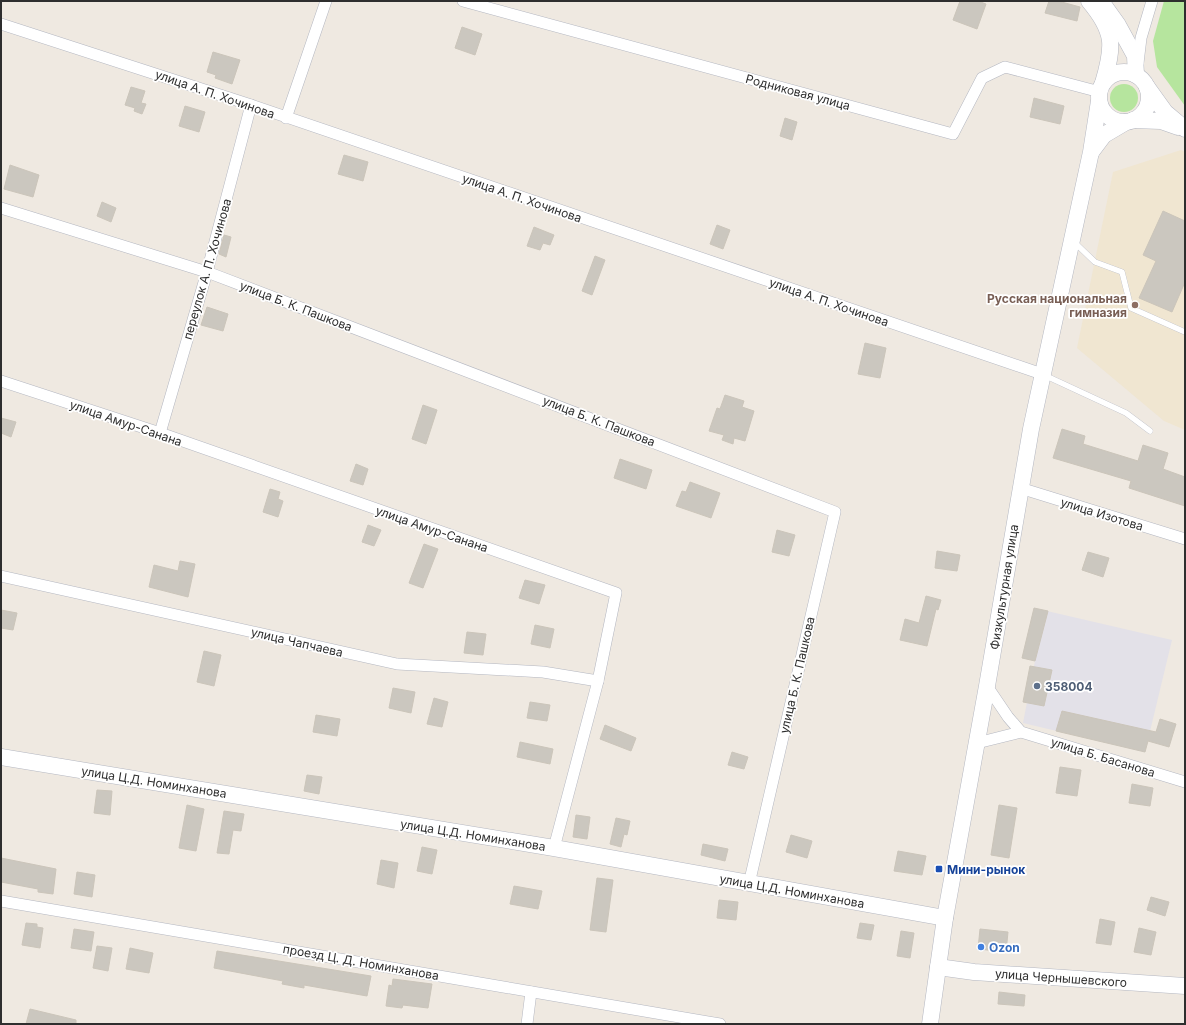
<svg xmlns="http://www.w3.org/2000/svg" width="1186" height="1025" viewBox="0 0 1186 1025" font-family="Inter,sans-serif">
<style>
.industrial{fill:#e3e1e8}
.education{fill:#f0e6d1}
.green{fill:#b6e59e}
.building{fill:#cbc7bf;stroke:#cbc5ba}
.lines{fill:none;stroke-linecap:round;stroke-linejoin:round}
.lane-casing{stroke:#b4b7c1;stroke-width:6}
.street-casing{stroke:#b4b7c1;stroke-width:12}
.secondary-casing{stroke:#b4b7c1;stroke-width:17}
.lane{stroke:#fff;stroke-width:5.5}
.street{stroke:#fff;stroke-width:11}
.secondary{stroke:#fff;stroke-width:16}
.education-dot{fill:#8d6e63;stroke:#fff;stroke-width:1.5}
.service-dot{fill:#5c6f8a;stroke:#fff;stroke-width:1.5}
.transit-dot{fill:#1a4fb4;stroke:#fff;stroke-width:1.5}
.shop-dot{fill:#3f7fe0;stroke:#fff;stroke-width:1.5}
.labels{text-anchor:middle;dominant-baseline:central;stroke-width:3.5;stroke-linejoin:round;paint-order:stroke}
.street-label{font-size:12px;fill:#2e2e2e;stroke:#fff}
.education-label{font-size:12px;font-weight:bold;fill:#785e54;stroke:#fff;text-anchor:end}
.service-label{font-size:12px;font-weight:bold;fill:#4e5e75;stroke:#fff;text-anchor:start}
.transit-label{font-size:12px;font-weight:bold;fill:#164399;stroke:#fff;text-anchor:start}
.shop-label{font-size:12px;font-weight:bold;fill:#366cbe;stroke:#fff;text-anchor:start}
</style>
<rect width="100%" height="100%" fill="#efe9e1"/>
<polygon class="industrial" points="1034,608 1172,640 1145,752 1023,723 1035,661 1022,658"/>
<polygon class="education" points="1181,150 1185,152 1185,430 1164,421 1077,348 1113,172"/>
<g class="green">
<polygon points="1164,1 1185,1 1185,106 1157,67 1153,41"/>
<circle cx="1124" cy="98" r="14"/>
</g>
<g class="building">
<polygon points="960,1 978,1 986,4 977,29 953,20"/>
<polygon points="1049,1 1058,1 1080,7 1077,21 1045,13"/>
<polygon points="462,27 482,34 475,55 455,48"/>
<polygon points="213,52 240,60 232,84 215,78 216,75 207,72"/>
<polygon points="131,87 145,91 141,103 146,104 142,114 134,111 135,108 125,105"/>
<polygon points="1034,98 1064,106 1060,124 1030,117"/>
<polygon points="185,106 205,112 199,132 179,126"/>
<polygon points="785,118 797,122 792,140 780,136"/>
<polygon points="344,155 368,162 363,181 338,174"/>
<polygon points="10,165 39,175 33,197 4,189"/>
<polygon points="102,202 116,208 111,222 97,216"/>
<polygon points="1163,211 1185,221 1185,282 1172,312 1139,298 1156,261 1143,255"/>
<polygon points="717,225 730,230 723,249 710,244"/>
<polygon points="534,227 554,235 550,245 543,243 540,250 527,246"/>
<polygon points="224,235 231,237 226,257 219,254"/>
<polygon points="595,256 605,260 592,295 582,291"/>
<polygon points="207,307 228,314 223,331 201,325"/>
<polygon points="865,343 886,348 880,378 858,374"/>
<polygon points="725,395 744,401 742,407 754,411 745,441 734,438 733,444 722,440 724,435 709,431 717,408 720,409"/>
<polygon points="423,405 437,410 426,444 412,439"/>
<polygon points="1,418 16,422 11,437 1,433"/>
<polygon points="1062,429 1085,436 1083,444 1138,461 1143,445 1168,453 1163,469 1185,477 1185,506 1129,488 1131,481 1053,458"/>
<polygon points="620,459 652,470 646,489 614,478"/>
<polygon points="356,464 368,469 363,485 350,481"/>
<polygon points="690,482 720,493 711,518 676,506 682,491 686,492"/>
<polygon points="270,489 280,492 278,499 283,501 278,517 263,512"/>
<polygon points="368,525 381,530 374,546 362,542"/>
<polygon points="777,530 795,535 789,556 772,552"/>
<polygon points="424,544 438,549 423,588 409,583"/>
<polygon points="937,551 960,555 957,571 935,568"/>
<polygon points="1088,552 1109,558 1103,577 1082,570"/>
<polygon points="180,561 195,564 188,597 149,587 154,565 178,571"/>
<polygon points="525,580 545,585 539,604 519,598"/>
<polygon points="926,596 941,600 938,610 936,609 927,646 900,640 905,619 919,623"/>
<polygon points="1034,608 1048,611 1035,661 1022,658"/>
<polygon points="1,610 17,613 13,630 1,628"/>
<polygon points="535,625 554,629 550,648 531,644"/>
<polygon points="467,632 486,634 483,655 464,653"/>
<polygon points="204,651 221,655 214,686 197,682"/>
<polygon points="1030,666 1052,670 1044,706 1023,702"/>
<polygon points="393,688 415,692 411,713 389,708"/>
<polygon points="434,698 448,702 442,727 427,724"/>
<polygon points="530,702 550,705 547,721 527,718"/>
<polygon points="1062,711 1156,732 1160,719 1176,724 1169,747 1148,741 1145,752 1056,731"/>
<polygon points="316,715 340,719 337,736 313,732"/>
<polygon points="605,725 636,738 631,751 600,739"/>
<polygon points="520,742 553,749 550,764 517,757"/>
<polygon points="732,752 748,757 744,769 728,765"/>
<polygon points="1060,767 1081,770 1077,796 1056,793"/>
<polygon points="307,775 322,777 319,794 304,791"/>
<polygon points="1132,784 1153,788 1150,806 1129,803"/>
<polygon points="97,790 112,791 110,815 94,813"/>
<polygon points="187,805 204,809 196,851 179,848"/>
<polygon points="999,805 1017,808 1009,858 991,855"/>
<polygon points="224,811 244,814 241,831 233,830 229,854 217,853"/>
<polygon points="576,815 590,817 587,839 573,837"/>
<polygon points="616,818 630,821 627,835 624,834 621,847 610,844"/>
<polygon points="791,835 812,841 807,858 786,852"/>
<polygon points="703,844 728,849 725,861 701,855"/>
<polygon points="422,847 437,850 432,874 417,871"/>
<polygon points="898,851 926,856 922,875 894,871"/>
<polygon points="1,858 56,869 53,894 38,892 38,889 1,882"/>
<polygon points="381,860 398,863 394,888 377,884"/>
<polygon points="77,872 95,875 92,897 74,894"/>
<polygon points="597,878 613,880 606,932 590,930"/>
<polygon points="514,886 542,891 538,909 510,904"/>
<polygon points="1151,897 1169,902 1165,916 1147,910"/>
<polygon points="719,900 738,902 736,920 717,918"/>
<polygon points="1100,919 1115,922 1111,945 1096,943"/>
<polygon points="26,923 37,924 37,927 43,928 40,948 22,945"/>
<polygon points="860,923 874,925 871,940 857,938"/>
<polygon points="1139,928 1156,932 1151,955 1134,952"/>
<polygon points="74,929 94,932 91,951 71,948"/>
<polygon points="980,929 1008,932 1006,952 978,949"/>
<polygon points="901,931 914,933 910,958 897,956"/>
<polygon points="97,946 112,948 108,971 93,968"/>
<polygon points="130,948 153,953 149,973 126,969"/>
<polygon points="217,951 371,976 367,996 304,985 304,988 282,984 283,981 214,968"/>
<polygon points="393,979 432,984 428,1008 403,1005 402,1008 386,1006 389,985 392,986"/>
<polygon points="999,992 1025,995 1024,1006 998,1004"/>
<polygon points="30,1009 76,1020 76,1024 26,1024"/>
</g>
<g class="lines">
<g class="lane-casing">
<g id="lane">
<polyline points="1073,241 1095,262 1122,272 1131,308 1185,332"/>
<polyline points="1044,375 1126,413 1150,431"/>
</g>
</g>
<g class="street-casing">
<g id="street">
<polyline points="463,1 953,134 982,78 1005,67 1100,92"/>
<polyline points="1,24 251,105 1042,374"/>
<polyline points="1138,63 1141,38 1152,1"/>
<polyline points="286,118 326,1"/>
<polyline points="1,208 207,272 835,512 749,884"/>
<polyline points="1,381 160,433 616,593 598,681 554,848"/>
<polyline points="160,433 207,272 251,105"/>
<polyline points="1020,488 1185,539"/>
<polyline points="1,576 397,664 543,672 598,681"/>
<polyline points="987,686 1008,717 1021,732 1185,782"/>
<polyline points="977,743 1021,732"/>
<polyline points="1,901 720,1024"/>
<polyline points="527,1024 531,992"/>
</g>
</g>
<g class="secondary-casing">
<g id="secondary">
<path d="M1089 1C1115 32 1114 46 1103 83"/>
<polyline points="1103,4 1118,25 1135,56 1136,75"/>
<circle cx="1124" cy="97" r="25"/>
<polyline points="1147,87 1165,112 1185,129"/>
<polyline points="1133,120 1161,121 1178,127"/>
<polyline points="1092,151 1104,135 1126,122"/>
<polyline points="1,757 554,848 945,918"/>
<polyline points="938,967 974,972 1185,986"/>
<polyline points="930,1024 945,918 987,686 1031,429 1091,152 1099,101"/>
</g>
</g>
<use href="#lane" class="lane"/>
<use href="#street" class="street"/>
<use href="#secondary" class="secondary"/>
</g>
<circle class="education-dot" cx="1135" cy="305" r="4"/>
<circle class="service-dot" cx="1037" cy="686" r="4"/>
<rect class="transit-dot" x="935" y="865" width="8" height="8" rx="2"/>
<circle class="shop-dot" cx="981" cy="947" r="4"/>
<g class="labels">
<g class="street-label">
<text transform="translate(798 92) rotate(15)">Родниковая улица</text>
<text transform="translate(215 94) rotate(19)">улица А. П. Хочинова</text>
<text transform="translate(522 198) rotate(19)">улица А. П. Хочинова</text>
<text transform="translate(207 269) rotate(-74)">переулок А. П. Хочинова</text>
<text transform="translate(829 302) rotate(19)">улица А. П. Хочинова</text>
<text transform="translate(296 306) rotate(21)">улица Б. К. Пашкова</text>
<text transform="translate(599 421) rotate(21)">улица Б. К. Пашкова</text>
<text transform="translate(126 423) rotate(19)">улица Амур-Санана</text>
<text transform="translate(1102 514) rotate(17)">улица Изотова</text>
<text transform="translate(432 529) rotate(19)">улица Амур-Санана</text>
<text transform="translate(1004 587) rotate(-81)">Физкультурная улица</text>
<text transform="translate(297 642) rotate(13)">улица Чапчаева</text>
<text transform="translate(797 675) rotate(-77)">улица Б. К. Пашкова</text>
<text transform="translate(1103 757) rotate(17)">улица Б. Басанова</text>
<text transform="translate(154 782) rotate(9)">улица Ц.Д. Номинханова</text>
<text transform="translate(473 835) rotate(9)">улица Ц.Д. Номинханова</text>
<text transform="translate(792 891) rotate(10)">улица Ц.Д. Номинханова</text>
<text transform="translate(361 962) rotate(10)">проезд Ц. Д. Номинханова</text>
<text transform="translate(1061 978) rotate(4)">улица Чернышевского</text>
</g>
<g class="education-label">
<text x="1127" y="298">Русская национальная<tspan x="1127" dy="14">гимназия</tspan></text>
</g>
<g class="service-label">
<text x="1045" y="686">358004</text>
</g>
<g class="transit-label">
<text x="947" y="869">Мини-рынок</text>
</g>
<g class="shop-label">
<text x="989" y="947">Ozon</text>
</g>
</g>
<rect width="1186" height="1025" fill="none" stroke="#2e2e2e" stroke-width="4"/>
</svg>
